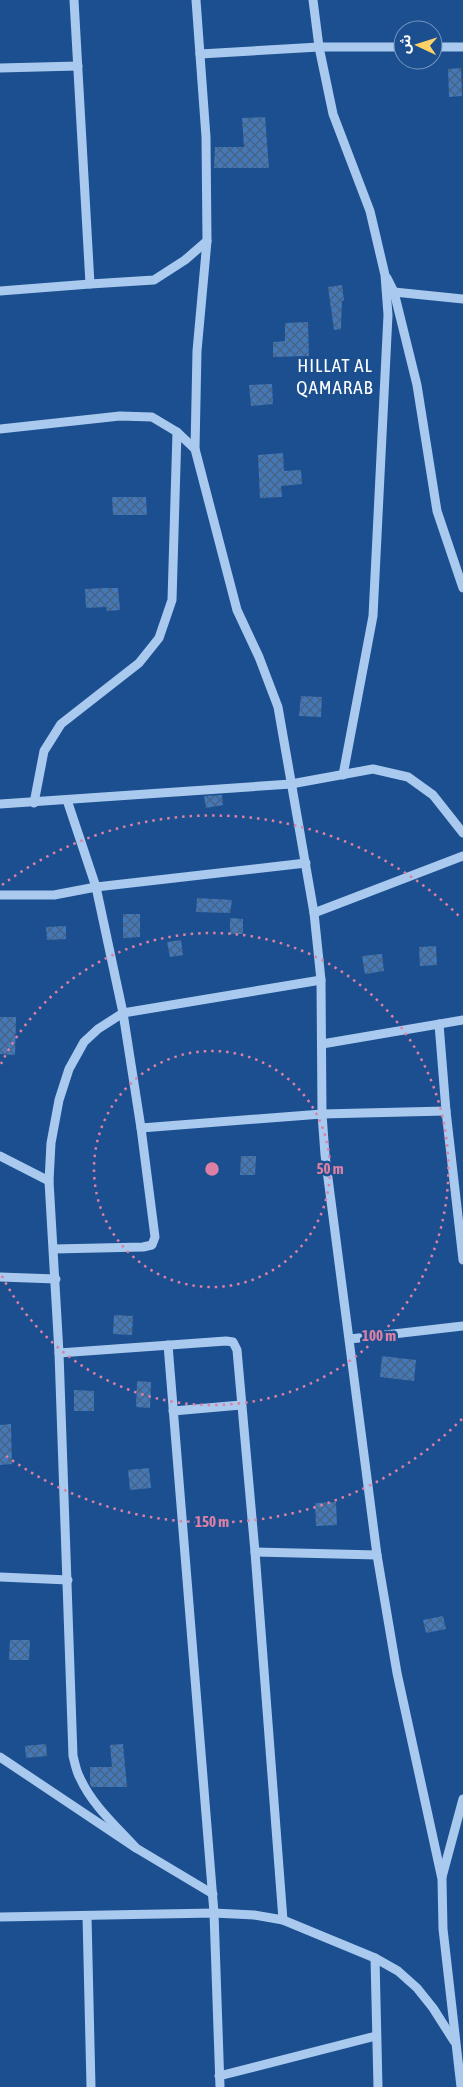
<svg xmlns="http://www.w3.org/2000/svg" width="463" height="2087" viewBox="0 0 463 2087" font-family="'Asap Condensed','Noto Sans Arabic',sans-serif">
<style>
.building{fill:url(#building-cross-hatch)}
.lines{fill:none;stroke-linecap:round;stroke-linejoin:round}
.minor{stroke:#a9c9ee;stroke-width:9}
.ring{fill:none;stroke:#dd80a5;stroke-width:2.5;stroke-dasharray:2.5 5}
.labels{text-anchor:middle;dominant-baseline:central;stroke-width:5;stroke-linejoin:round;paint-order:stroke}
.quarter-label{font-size:19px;letter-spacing:1px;fill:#fff;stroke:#1b4f8f}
.centre{fill:#dd80a5;stroke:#1b4f8f;stroke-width:2.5}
.ring-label{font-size:15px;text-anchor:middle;font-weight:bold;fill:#dd80a5;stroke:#1b4f8f;stroke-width:5;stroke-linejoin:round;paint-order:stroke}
</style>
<defs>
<pattern id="building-cross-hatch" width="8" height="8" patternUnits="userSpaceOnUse" patternTransform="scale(1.25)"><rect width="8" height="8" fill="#4478b7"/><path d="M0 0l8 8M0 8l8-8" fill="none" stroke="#486282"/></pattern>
</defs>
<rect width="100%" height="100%" fill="#1b4f8f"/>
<g class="building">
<polygon points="461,68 462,96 449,97 448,69"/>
<polygon points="265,117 269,168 214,168 215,147 244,147 242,118"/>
<polygon points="342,285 344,300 342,301 341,329 334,330 328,287"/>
<polygon points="308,322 309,356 273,357 273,342 285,341 285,323"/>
<polygon points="272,384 273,404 251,406 249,385"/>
<polygon points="283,453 284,471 301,470 302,484 281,486 282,497 260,498 258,455"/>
<polygon points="112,497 146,497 147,515 113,515"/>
<polygon points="104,588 118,588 120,610 107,611 106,607 86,608 85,589"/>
<polygon points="301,696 322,697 321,717 299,716"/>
<polygon points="222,795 223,805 206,808 204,796"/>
<polygon points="197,898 232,900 230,913 196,912"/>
<polygon points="123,914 140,914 140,937 123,938"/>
<polygon points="230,918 243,919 243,934 230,934"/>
<polygon points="66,926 66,939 47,940 46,927"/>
<polygon points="181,940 183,955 170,957 167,942"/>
<polygon points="436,946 437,965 420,966 419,947"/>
<polygon points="382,954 384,971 365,974 362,956"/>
<polygon points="0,1017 16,1017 15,1055 0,1054"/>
<polygon points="241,1156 256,1156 255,1175 240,1175"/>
<polygon points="114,1315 133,1316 132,1335 113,1334"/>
<polygon points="382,1356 416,1360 414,1381 380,1377"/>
<polygon points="137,1381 151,1382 150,1408 136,1407"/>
<polygon points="74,1390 94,1391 94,1411 74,1411"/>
<polygon points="11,1424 12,1464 0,1465 0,1425"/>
<polygon points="149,1468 151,1488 130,1490 128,1470"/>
<polygon points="336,1502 337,1525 316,1526 315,1503"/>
<polygon points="443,1616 446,1629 426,1633 423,1620"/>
<polygon points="10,1640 30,1640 29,1660 9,1660"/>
<polygon points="46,1744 47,1756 26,1758 25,1746"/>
<polygon points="123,1744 127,1787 92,1787 90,1784 90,1767 112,1767 110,1745"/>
</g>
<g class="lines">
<g class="minor">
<polyline points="74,0 90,284 154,280 185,260 207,241"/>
<polyline points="196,0 206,137 207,241 197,351 195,449 237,610 259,657 278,707 314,913 321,980 322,1114 325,1155 377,1555 397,1673 442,1879 443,1929 461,2087"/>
<polyline points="313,0 319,47 333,114 370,211 385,275 388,315 373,616 343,775"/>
<polyline points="433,47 463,47"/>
<polyline points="200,54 319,47 403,47"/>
<polyline points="0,68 78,66"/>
<polyline points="387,278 394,292 417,385 437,511 463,588"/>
<polyline points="0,291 90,284"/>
<polyline points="394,292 463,299"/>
<polyline points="0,429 120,416 152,417 177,432 195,449"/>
<polyline points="34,803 44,751 61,724 139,663 159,638 172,600 177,432"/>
<polyline points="0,804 291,784 373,769 408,777 433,795 463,833"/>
<polyline points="0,895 54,895 96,887 306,863"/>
<polyline points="314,913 463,856"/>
<polyline points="439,1024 446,1111 463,1260"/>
<polyline points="322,1044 463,1020"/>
<polyline points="141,1128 322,1114 446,1111"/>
<polyline points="0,1156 49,1181"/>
<polyline points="54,1249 143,1247 152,1245 155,1237 141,1128 123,1013 96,887 67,800"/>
<polyline points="0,1277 56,1279"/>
<polyline points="350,1339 463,1326"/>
<polyline points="168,1345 214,1913 220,2087"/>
<polyline points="59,1353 226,1341 233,1342 237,1350 255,1552 283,1920"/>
<polyline points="173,1411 241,1405"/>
<polyline points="255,1552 377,1555"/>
<polyline points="0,1577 68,1580"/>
<polyline points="0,1757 136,1848 213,1894"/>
<path d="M136 1848C117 1827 92 1805 80 1778 76 1771 75 1763 73 1756L59 1353 49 1181 51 1143 59 1100 69 1069 84 1042 98 1029 123 1013 321 980"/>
<polyline points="442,1877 463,1799"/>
<polyline points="87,1916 91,2087"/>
<polyline points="0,1917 214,1913 254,1915 283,1920 375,1958 398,1971 417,1988 433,2008 454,2041"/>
<polyline points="375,1958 378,2087"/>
<polyline points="219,2076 376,2036"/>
</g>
</g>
<g class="ring">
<circle cx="212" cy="1169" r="118"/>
<path d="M1 1064A236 236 0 1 1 1 1274"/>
<path d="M462 1419A353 353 0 0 1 2 1453M2 885A353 353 0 0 1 462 919"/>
</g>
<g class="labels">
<g class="quarter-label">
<text x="335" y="365">HILLAT AL<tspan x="335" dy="22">QAMARAB</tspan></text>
</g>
</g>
<circle cx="212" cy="1169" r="8" class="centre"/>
<g class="ring-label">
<text x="330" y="1174">50 m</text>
<text x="379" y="1341">100 m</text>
<text x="212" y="1527">150 m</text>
</g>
<g transform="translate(418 45) rotate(274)"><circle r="24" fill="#1b4f8f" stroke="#7695bc"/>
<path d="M0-4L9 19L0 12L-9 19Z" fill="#ffd166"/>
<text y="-8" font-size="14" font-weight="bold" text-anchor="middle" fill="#ffffff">ش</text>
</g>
</svg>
